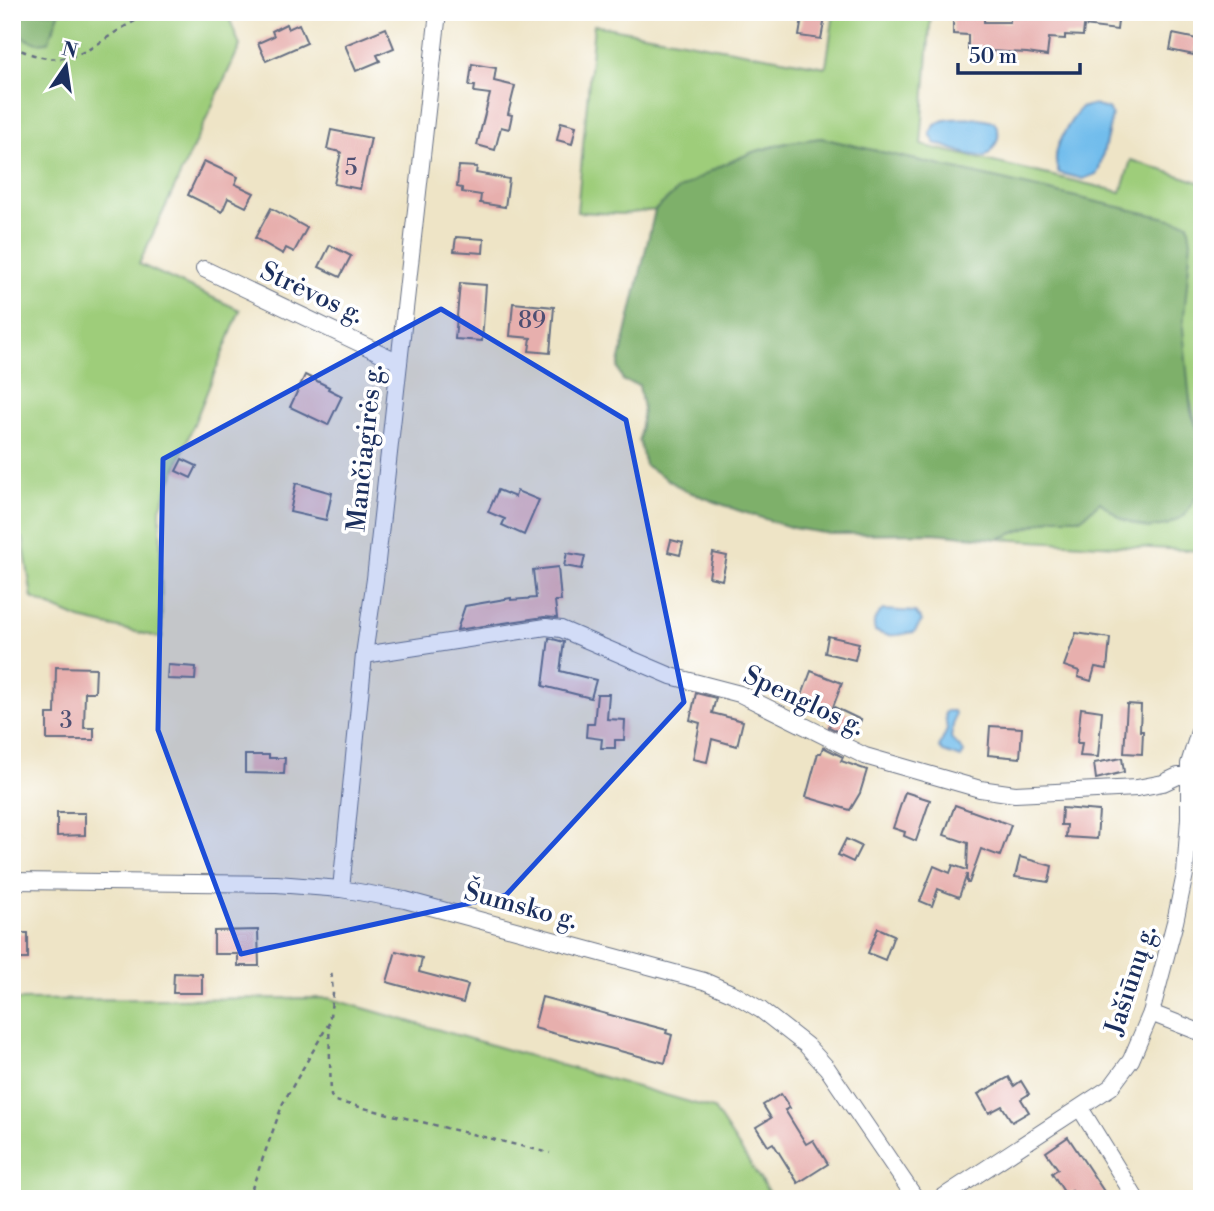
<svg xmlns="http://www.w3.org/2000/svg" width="1214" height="1211" viewBox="0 0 1214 1211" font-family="'Libre Bodoni',serif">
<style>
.green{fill:#9ecd7a;stroke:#5c7e6c;stroke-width:2}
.forest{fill:#7eb06a;stroke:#4c7064;stroke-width:2}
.water{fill:#72bdec;stroke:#4676a5;stroke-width:2}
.building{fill:#e7afad}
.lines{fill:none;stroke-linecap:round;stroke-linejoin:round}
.street-casing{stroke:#656e82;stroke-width:18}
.path{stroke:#656e82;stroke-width:2.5;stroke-dasharray:5 5;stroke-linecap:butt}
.street{stroke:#fff;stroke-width:16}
.marked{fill:#1d4ed8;fill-opacity:0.2;stroke:#1d4ed8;stroke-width:5;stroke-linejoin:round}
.labels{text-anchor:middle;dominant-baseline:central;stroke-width:7;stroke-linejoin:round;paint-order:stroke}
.number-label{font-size:23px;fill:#4e4f72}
.street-label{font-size:26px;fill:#1b2f5e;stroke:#fff}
</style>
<rect width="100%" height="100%" fill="#fff"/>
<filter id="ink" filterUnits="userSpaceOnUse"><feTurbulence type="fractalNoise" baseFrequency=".0143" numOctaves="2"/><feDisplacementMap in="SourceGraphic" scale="14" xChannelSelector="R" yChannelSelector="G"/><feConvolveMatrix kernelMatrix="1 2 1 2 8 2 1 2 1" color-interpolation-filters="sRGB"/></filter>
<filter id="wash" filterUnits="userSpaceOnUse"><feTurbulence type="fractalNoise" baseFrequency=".00686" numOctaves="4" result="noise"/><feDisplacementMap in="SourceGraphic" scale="28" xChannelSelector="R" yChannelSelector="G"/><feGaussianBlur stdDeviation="1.57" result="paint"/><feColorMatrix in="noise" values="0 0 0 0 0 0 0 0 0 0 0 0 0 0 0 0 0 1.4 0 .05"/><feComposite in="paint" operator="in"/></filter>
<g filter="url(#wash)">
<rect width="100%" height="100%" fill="#eee4c6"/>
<g class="green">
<polygon points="60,12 227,12 240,46 139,264 240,310 160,508 162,638 80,619 32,598 23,538 12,536 12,33 37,43 54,30 55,22"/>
<path d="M834 12H931L921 145 1121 192 1131 160 1202 183V441C1189 406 1183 365 1183 327 1183 292 1194 258 1188 223L821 138 790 142 753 152 678 190 655 210 623 214 577 212 594 25 826 67Z"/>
<polygon points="1202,469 1202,551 998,539 1053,518 1082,518 1100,502 1122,519 1201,489"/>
<polygon points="328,998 714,1109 773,1199 12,1199 12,1000"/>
</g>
<g class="forest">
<path d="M12 12H60C55 22 53 32 48 42L37 43 12 33Z"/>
<polygon points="821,138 1188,223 1191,241 1183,328 1191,412 1202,441 1201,489 1185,515 1167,525 1147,528 1122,519 1100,502 1082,518 1053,518 998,539 933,533 830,534 793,528 737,510 684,490 645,465 639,440 643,409 639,385 623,381 618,368 655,210 678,190 718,167 753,152 790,142"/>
</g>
<g class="water">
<path d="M1093 105 1108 109 1112 116 1099 170 1096 174 1083 179 1059 173C1048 151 1068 126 1080 108Z"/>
<path d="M975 118 994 122C1004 135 996 147 985 157L967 154 935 143 930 134C937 114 957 120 975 118Z"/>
<path d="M883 610 915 612 922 621 914 632C900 635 888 638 875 631 872 621 875 616 883 610Z"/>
<path d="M947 711H954L955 714 951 737C954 745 961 746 964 752L961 758 943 752 939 747 947 730 945 713Z"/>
</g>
<g id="blocks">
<g class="building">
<polygon points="803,12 826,12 821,39 799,36"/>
<polygon points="953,12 984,12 984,22 1010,22 1010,12 1119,12 1117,30 1084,26 1083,36 1065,35 1065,39 1049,38 1047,56 1027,53 968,50 968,35 953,34"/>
<polygon points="286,24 288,29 299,24 307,43 266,61 258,43 274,36 272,31"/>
<polygon points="386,28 394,48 377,55 380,61 356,71 345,45"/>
<polygon points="1173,34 1197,39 1194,55 1170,50"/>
<polygon points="472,64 496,68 494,81 515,86 508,114 512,115 509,129 501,127 495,150 477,145 490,94 474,92 475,86 469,86"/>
<polygon points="561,122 576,126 572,144 557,140"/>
<polygon points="331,130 371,138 360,189 334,184 341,152 327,149"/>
<polygon points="204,161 238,177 235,184 254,193 246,207 228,198 222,212 188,195"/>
<polygon points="459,166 477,167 476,173 509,179 505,207 480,203 481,195 462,192 462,188 457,187"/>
<polygon points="271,208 307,228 294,252 286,248 283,254 255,238"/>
<polygon points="456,237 484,239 483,253 454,251"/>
<polygon points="330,245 351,256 340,277 319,267"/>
<polygon points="460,283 486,285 482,341 455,339"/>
<polygon points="513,303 554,307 550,353 529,351 531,338 510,336"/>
<polygon points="305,375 329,387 328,389 342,396 328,425 290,407"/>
<polygon points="182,459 197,466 191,478 176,471"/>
<polygon points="296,483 332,493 326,520 290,512"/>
<polygon points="498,490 515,497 517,491 539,500 524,535 502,525 505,519 488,512"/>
<polygon points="671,540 683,543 680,555 668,552"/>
<polygon points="567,553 585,556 582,569 564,566"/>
<polygon points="713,553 727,556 722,580 709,577"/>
<polygon points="558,567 561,601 555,601 557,618 544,617 457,630 465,606 511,598 511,600 536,598 533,570"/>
<polygon points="1076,633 1110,638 1107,669 1095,667 1091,681 1078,677 1079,671 1064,666"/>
<polygon points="828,636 859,643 855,660 825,653"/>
<polygon points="549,638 564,642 560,671 596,680 591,698 543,686"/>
<polygon points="168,665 196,667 195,680 167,679"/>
<polygon points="56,667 96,668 95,692 85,692 84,728 94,728 94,740 47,740 47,714 55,714"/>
<polygon points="811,671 842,683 830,715 806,706 808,700 801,698"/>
<polygon points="696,693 716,698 712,713 743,721 737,746 712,739 707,762 693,759 700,723 690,720"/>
<polygon points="597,694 609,694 607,719 625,720 624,740 615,740 615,748 601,748 602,739 586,737 587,724 594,724"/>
<polygon points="1127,704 1141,705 1140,731 1143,731 1142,754 1124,753"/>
<polygon points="834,707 861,720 852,738 829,727"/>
<polygon points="1081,708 1102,711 1098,757 1080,756 1082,743 1077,743"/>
<polygon points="990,726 1022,728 1020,758 988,755"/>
<polygon points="823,747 843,757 841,761 867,770 860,793 850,810 806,797 818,753 821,753"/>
<polygon points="245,755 269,755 269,758 285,758 284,774 245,773"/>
<polygon points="1122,758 1124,772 1096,779 1094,763"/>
<polygon points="905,792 930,800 916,841 904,836 905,832 893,828"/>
<polygon points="955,805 1011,825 1000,856 981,849 969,883 967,883 967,874 959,897 938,889 932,906 920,901 934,866 950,873 953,865 967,870 968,843 944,835"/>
<polygon points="1062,808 1099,811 1097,839 1066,837 1067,825 1061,825"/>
<polygon points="57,813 85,813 85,835 57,836"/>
<polygon points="846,839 861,846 853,862 838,855"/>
<polygon points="1020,857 1052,866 1049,882 1015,877"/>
<polygon points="878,928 894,935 885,960 868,953"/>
<polygon points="258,930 259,966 238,966 238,954 214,954 214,931"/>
<rect x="12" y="933" width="16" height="26"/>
<polygon points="396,951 422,958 419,972 468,985 463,1003 387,982"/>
<polygon points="174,973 202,974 202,993 173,993"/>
<polygon points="542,997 667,1030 666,1033 672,1035 665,1063 534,1028"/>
<polygon points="1009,1077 1014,1086 1021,1081 1029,1094 1021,1099 1029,1112 1012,1122 1002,1106 989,1113 978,1094"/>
<polygon points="781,1094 790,1108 785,1110 806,1144 813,1140 828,1164 798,1183 773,1143 768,1146 756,1127 771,1118 763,1105"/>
<polygon points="1068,1137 1105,1193 1095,1199 1077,1199 1072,1191 1066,1195 1052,1173 1058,1169 1046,1152"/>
</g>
</g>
</g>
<g filter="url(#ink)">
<use href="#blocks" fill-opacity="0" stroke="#656e82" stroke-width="2"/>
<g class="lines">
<g class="street-casing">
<g id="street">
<polyline points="204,269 399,362"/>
<polyline points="364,655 546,627 561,629 671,676 740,694 865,756 980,789 1015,794 1137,788 1163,783 1178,776 1188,776"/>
<polyline points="12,881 277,884 341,889 405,900 704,981 734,994 761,1010 806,1045 827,1068 916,1199"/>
<polyline points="341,889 364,655 375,579 438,12"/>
<polyline points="1151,1013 1202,1033"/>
<polyline points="1080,1108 1136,1199"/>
<polyline points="940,1199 1111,1087 1131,1060 1151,1013 1175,922 1185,874 1189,818 1189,764 1202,722"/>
</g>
</g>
<g class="path">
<path d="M12 47C21 50 29 54 38 56 73 66 95 45 122 28 131 23 141 18 151 12"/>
<polyline points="329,1023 331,1096 335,1101 550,1153"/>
<polyline points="248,1199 283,1103 329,1023 333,994 331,968"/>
</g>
<use href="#street" class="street"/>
</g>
</g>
<path class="marked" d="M441 309 626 420 684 702 506 895 241 954 158 730 163 459Z"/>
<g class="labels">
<g class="number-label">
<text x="351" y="168">5</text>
<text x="532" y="321">89</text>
<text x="66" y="721">3</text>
</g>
<g class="street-label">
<text transform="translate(312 293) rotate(25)">Strėvos g.</text>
<text transform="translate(365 448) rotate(-84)">Mančiagirės g.</text>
<text transform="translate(804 701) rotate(25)">Spenglos g.</text>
<text transform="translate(521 906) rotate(15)">Šumsko g.</text>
<text transform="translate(1131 980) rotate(-72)">Jašiūnų g.</text>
</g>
</g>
<rect width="1214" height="1211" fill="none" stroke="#fff" stroke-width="42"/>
<g transform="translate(66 66) rotate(13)" stroke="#ffffff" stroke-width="5" paint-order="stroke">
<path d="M0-5L12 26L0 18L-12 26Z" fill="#1b2f5e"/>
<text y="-10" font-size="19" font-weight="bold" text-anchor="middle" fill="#1b2f5e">N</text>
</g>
<path d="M958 63v10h122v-10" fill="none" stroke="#1b2f5e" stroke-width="3.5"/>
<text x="969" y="63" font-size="21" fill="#1b2f5e" stroke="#ffffff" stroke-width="5" paint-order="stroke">50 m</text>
</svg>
